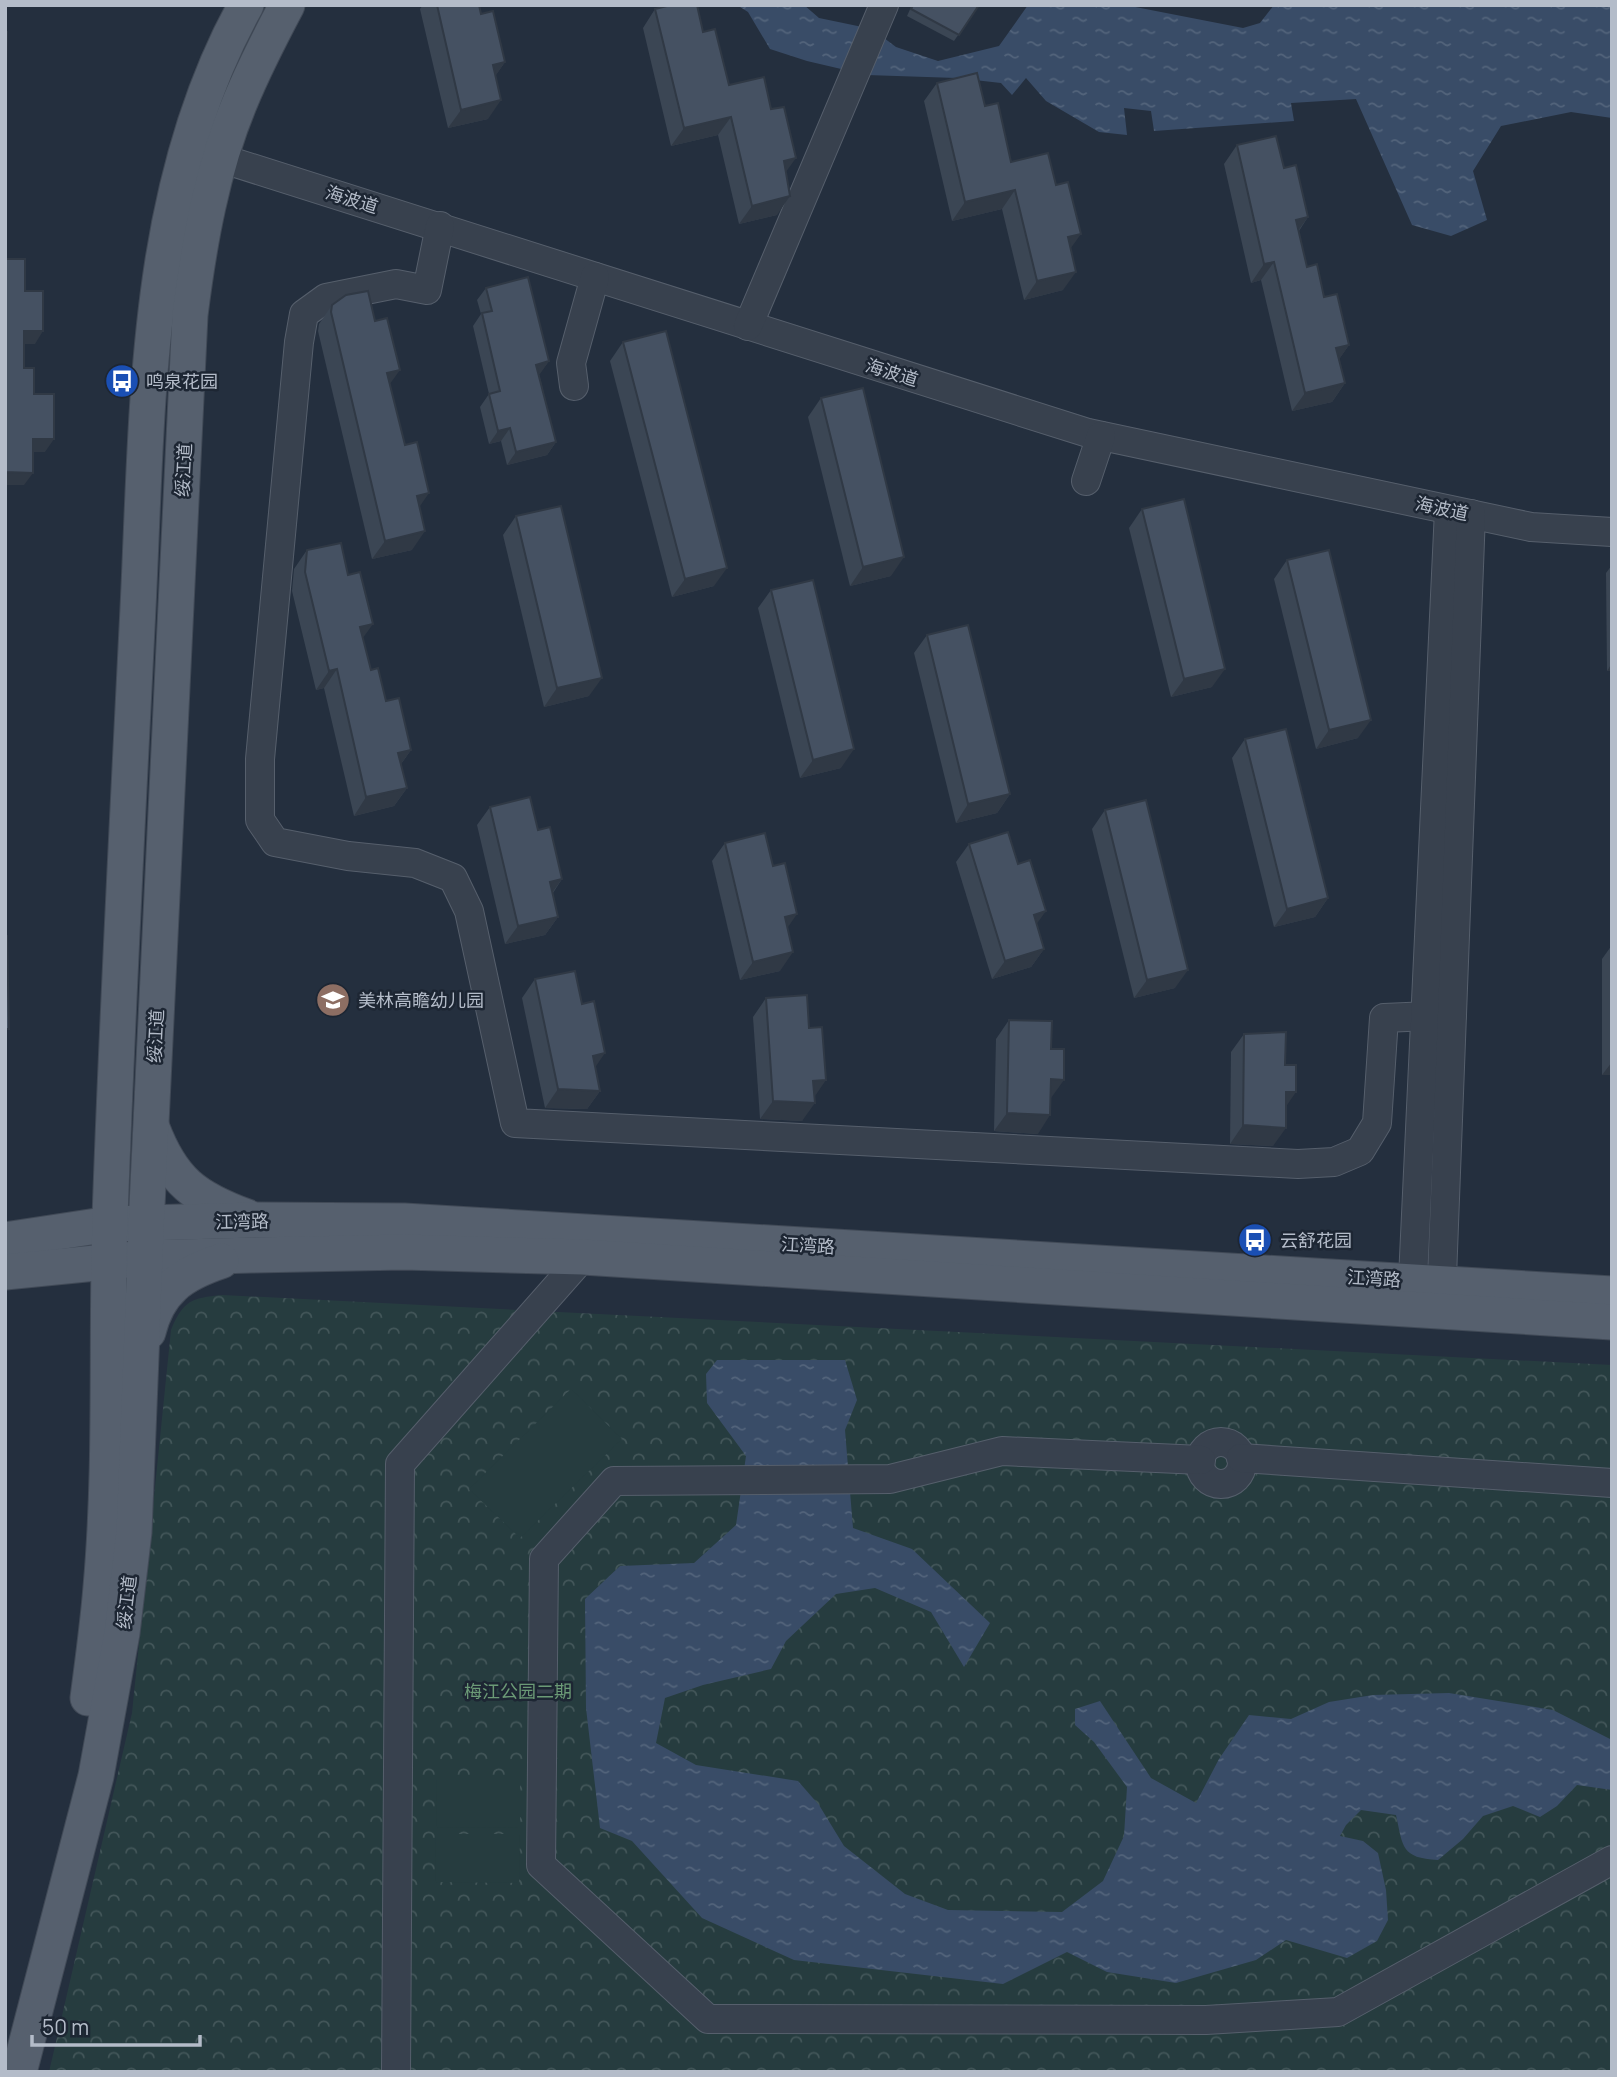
<svg xmlns="http://www.w3.org/2000/svg" width="1617" height="2077" viewBox="0 0 1617 2077" font-family="Manrope,'Noto Sans SC',sans-serif">
<style>
.forest{fill:url(#forest-crowns)}
.pitch{fill:#263c3f}
.water{fill:url(#water-ripples)}
.lines{fill:none;stroke-linecap:round;stroke-linejoin:round}
.minor-casing{stroke:#565f6c;stroke-width:30}
.major-casing{stroke:#414a57;stroke-width:37}
.minor{stroke:#38414e;stroke-width:28}
.major{stroke:#56606e;stroke-width:35}
.wall{fill:#3b4654}
.shaded-wall{fill:#303945}
.building{fill:#455162;stroke:#303945;stroke-width:2}
.labels{text-anchor:middle;dominant-baseline:central;stroke-width:5;stroke-linejoin:round;paint-order:stroke}
.street-label{font-size:18px;fill:#b4bcc9;stroke:#1d2633}
.poi-label{font-size:18px;fill:#b4bcc9;stroke:#1d2633;text-anchor:start}
.park-label{font-size:18px;fill:#6b9a76;stroke:#1d2633}
</style>
<defs>
<pattern id="forest-crowns" width="20" height="18" patternUnits="userSpaceOnUse" patternTransform="scale(1.75)"><rect width="20" height="18" fill="#263c3f"/><path d="M2 6a3 3 0 1 1 6 0M12 15a3 3 0 1 1 6 0" fill="none" stroke="#435659"/></pattern>
<pattern id="water-ripples" width="26" height="14" patternUnits="userSpaceOnUse" patternTransform="scale(1.75)"><rect width="26" height="14" fill="#394c67"/><path d="M2 4q2-2 4 0t4 0M15 11q2-2 4 0t4 0" fill="none" stroke="#53647b"/></pattern>
</defs>
<rect width="100%" height="100%" fill="#242f3e"/>
<path class="forest" d="M222 1295 1612 1365V2072H49L132 1713 171 1330C183 1301 191 1298 222 1295Z"/>
<g class="pitch">
<polygon points="571,1389 622,1439 520,1538 469,1489"/>
<polygon points="437,1778 520,1778 520,1828 436,1827"/>
<polygon points="436,1834 520,1834 519,1883 435,1882"/>
</g>
<g class="water">
<polygon points="737,5 804,5 819,18 872,29 896,47 938,61 999,46 1028,5 1125,5 1243,28 1260,23 1274,5 1612,5 1612,118 1571,112 1501,126 1473,171 1487,220 1451,236 1412,225 1356,99 1291,103 1294,121 1154,131 1151,111 1124,108 1127,135 1099,132 1046,101 1026,78 1012,95 1001,83 957,78 867,75 807,61 770,49 748,12"/>
<path d="M717 1360H845L857 1400 845 1430 853 1528 912 1549 990 1623 964 1667 931 1612 875 1588 836 1594 786 1641 771 1669 703 1685 665 1698 656 1743 696 1765 798 1781 819 1805 844 1846 905 1894 948 1910 1062 1912 1103 1881 1124 1836 1127 1787 1094 1742 1075 1725V1709L1100 1701 1151 1778 1196 1803 1219 1759 1249 1715 1291 1719 1329 1702 1373 1695 1449 1693 1553 1710 1612 1740V1790L1577 1785 1557 1806 1540 1817 1513 1806 1483 1816 1463 1839 1438 1860C1401 1858 1403 1847 1396 1815L1361 1810 1346 1825 1340 1836 1363 1841 1378 1853 1386 1890 1388 1920 1377 1941 1347 1958 1286 1940 1256 1960 1176 1983 1107 1972 1067 1952 1003 1984 794 1960 702 1918 632 1841 600 1828 586 1708 585 1599 620 1566 694 1563 736 1525 746 1456 707 1403 706 1374Z"/>
</g>
<g class="lines">
<g class="minor-casing">
<g id="minor">
<polyline points="201,152 1088,433 1531,527 1612,532"/>
<polyline points="440,226 427,290 396,284 326,298 304,314 299,342 260,759 260,820 275,842 348,856 415,863 453,878 469,911 515,1123 1298,1164 1334,1162 1360,1151 1377,1123 1384,1018 1452,1015"/>
<polyline points="748,326 884,5"/>
<polyline points="574,386 571,363 595,277"/>
<polyline points="1086,481 1101,436"/>
<polyline points="1412,1300 1449,510"/>
<polyline points="1441,1304 1471,514"/>
<circle cx="1221" cy="1463" r="21"/>
<polyline points="1241,1458 1612,1483"/>
<polyline points="1201,1460 1002,1451 890,1479 614,1481 544,1559 541,1865 708,2019 1206,2020 1338,2012 1612,1860"/>
<polyline points="396,2072 400,1464 583,1257"/>
</g>
</g>
<g class="major-casing">
<g id="major">
<path d="M152 1128C172 1181 195 1198 247 1217"/>
<polyline points="5,1240 110,1224 254,1220 404,1221 1612,1294"/>
<polyline points="5,1272 146,1258 252,1255 404,1252 583,1257 1612,1322"/>
<path d="M148 1332C158 1290 182 1274 221 1261"/>
<path d="M88 1698C93 1661 98 1624 101 1587 112 1464 106 1340 110 1218 117 1014 128 811 138 608 148 405 144 188 246 5"/>
<path d="M19 2072 96 1776 122 1633 134 1532 147 1206 190 315C199 243 212 169 240 102 254 68 270 37 287 5"/>
</g>
</g>
<use href="#minor" class="minor"/>
<use href="#major" class="major"/>
</g>
<g class="wall">
<polygon points="423,5 479,5 481,14 505,62 495,76 488,119 448,128 420,9"/>
<polygon points="912,5 979,5 954,41 907,16"/>
<polygon points="655,9 703,32 729,85 786,173 777,215 739,224 718,135 671,146 643,28"/>
<polygon points="937,83 985,106 1011,162 1071,248 1063,290 1024,300 1002,209 952,221 924,101"/>
<polygon points="1237,145 1284,168 1308,217 1299,231 1307,267 1324,297 1349,345 1339,359 1345,383 1332,402 1292,411 1261,280 1251,283 1224,164"/>
<polygon points="486,288 549,361 539,374 556,442 547,455 507,465 501,441 489,444 480,407 489,394 473,326 481,314 477,300"/>
<polygon points="332,305 390,384 419,507 412,550 372,559 318,331 319,324"/>
<polygon points="623,342 714,586 672,597 610,361"/>
<polygon points="821,398 891,576 850,586 808,417"/>
<polygon points="1142,509 1212,687 1171,697 1129,528"/>
<polygon points="516,516 589,696 544,707 503,535"/>
<polygon points="307,550 363,638 371,670 411,750 401,764 407,788 394,806 354,816 324,688 316,690 292,591 294,569"/>
<polygon points="1287,560 1358,738 1316,749 1274,579"/>
<polygon points="1612,565 1612,671 1607,671 1606,573"/>
<polygon points="771,590 841,768 800,778 758,608"/>
<polygon points="927,635 1010,794 997,813 956,823 914,653"/>
<polygon points="1245,739 1328,898 1315,917 1274,927 1232,758"/>
<polygon points="490,807 538,830 562,879 553,893 558,917 545,935 505,944 477,825"/>
<polygon points="1105,810 1175,988 1134,998 1092,829"/>
<polygon points="725,843 788,928 780,971 740,980 712,861"/>
<polygon points="969,844 1036,924 1044,949 1031,967 992,979 956,862"/>
<polygon points="1612,945 1612,1075 1602,1075 1602,959"/>
<polygon points="535,979 600,1091 587,1109 545,1108 522,998"/>
<polygon points="766,998 814,1097 802,1121 760,1119 753,1017"/>
<polygon points="1009,1020 1038,1134 994,1131 996,1039"/>
<polygon points="1244,1034 1285,1065 1286,1106 1273,1146 1230,1144 1231,1052"/>
</g>
<g class="shaded-wall">
<polygon points="505,62 492,81 493,65"/>
<polygon points="501,100 488,119 448,128 461,110"/>
<polygon points="731,117 718,135 671,146 684,128"/>
<polygon points="796,158 783,176 784,161"/>
<polygon points="1015,190 1002,209 952,221 965,202"/>
<polygon points="790,196 777,215 739,224 752,206"/>
<polygon points="1308,217 1295,235 1296,220"/>
<polygon points="1081,234 1068,252 1068,237"/>
<polygon points="1274,262 1261,280 1251,283 1264,264"/>
<polygon points="1076,272 1063,290 1024,300 1037,281"/>
<polygon points="24,331 43,331 35,344 15,344"/>
<polygon points="1349,345 1336,364 1336,348"/>
<polygon points="549,361 540,374 528,377 536,365"/>
<polygon points="400,370 387,388 387,373"/>
<polygon points="1345,383 1332,402 1292,411 1305,393"/>
<polygon points="510,428 501,441 489,444 498,431"/>
<polygon points="33,439 54,439 45,452 24,452"/>
<polygon points="556,442 547,455 507,465 516,452"/>
<polygon points="5,472 33,473 24,485 5,485"/>
<polygon points="429,493 416,512 417,496"/>
<polygon points="425,531 412,550 372,559 385,541"/>
<polygon points="904,557 891,576 850,586 863,567"/>
<polygon points="727,568 714,586 672,597 685,579"/>
<polygon points="373,624 360,642 360,627"/>
<polygon points="1612,663 1612,671 1607,671"/>
<polygon points="337,669 324,688 316,690 329,671"/>
<polygon points="1225,669 1212,687 1171,697 1184,679"/>
<polygon points="602,678 589,696 544,707 557,688"/>
<polygon points="1371,720 1358,738 1316,749 1329,730"/>
<polygon points="854,749 841,768 800,778 813,760"/>
<polygon points="411,750 398,768 398,753"/>
<polygon points="407,788 394,806 354,816 366,797"/>
<polygon points="1010,794 997,813 956,823 968,804"/>
<polygon points="562,879 549,897 550,882"/>
<polygon points="1328,898 1315,917 1274,927 1287,909"/>
<polygon points="1046,911 1033,929 1034,915"/>
<polygon points="797,914 784,933 785,917"/>
<polygon points="558,917 545,935 505,944 518,926"/>
<polygon points="1044,949 1031,967 992,979 1005,961"/>
<polygon points="793,952 780,971 740,980 753,962"/>
<polygon points="1188,970 1175,988 1134,998 1147,980"/>
<polygon points="605,1053 592,1072 593,1056"/>
<polygon points="1612,1062 1612,1075 1602,1075"/>
<polygon points="1051,1079 1064,1080 1051,1098"/>
<polygon points="826,1080 813,1099 813,1081"/>
<polygon points="558,1089 600,1091 587,1109 545,1108"/>
<polygon points="1286,1092 1296,1092 1283,1111"/>
<polygon points="773,1101 815,1103 802,1121 760,1119"/>
<polygon points="1007,1113 1050,1115 1038,1134 994,1131"/>
<polygon points="1243,1125 1286,1128 1273,1146 1230,1144"/>
</g>
<g class="building">
<polygon points="437,5 479,5 481,14 493,11 505,62 493,65 501,100 461,110"/>
<polygon points="671,5 697,5 703,32 715,29 729,85 764,77 771,109 784,107 796,158 784,161 790,196 752,206 731,117 684,128 655,9"/>
<polygon points="913,5 979,5 959,35 911,9"/>
<polygon points="5,32 7,32 6,69 5,69"/>
<polygon points="977,73 985,106 998,103 1011,162 1048,153 1056,185 1068,182 1081,234 1068,237 1076,272 1037,281 1015,190 965,202 937,83"/>
<polygon points="1276,136 1284,168 1296,165 1308,217 1296,220 1307,267 1317,264 1324,297 1337,294 1349,345 1336,348 1345,383 1305,393 1274,262 1264,264 1237,145"/>
<polygon points="5,259 25,259 25,291 43,291 43,331 24,331 24,368 34,368 34,394 54,394 54,439 33,439 33,473 5,472"/>
<polygon points="528,277 549,361 536,365 556,442 516,452 510,428 498,431 489,394 500,391 482,313 492,311 486,288"/>
<polygon points="368,291 375,321 387,318 400,370 387,373 405,445 417,442 429,493 417,496 425,531 385,541 331,312 332,305 346,295"/>
<polygon points="666,331 727,568 685,579 623,342"/>
<polygon points="863,388 904,557 863,567 821,398"/>
<polygon points="1184,499 1225,669 1184,679 1142,509"/>
<polygon points="561,506 602,678 557,688 516,516"/>
<polygon points="341,543 348,575 360,572 373,624 360,627 371,670 378,668 386,701 399,698 411,750 398,753 407,788 366,797 337,669 329,671 305,572 307,550"/>
<polygon points="1329,550 1371,720 1329,730 1287,560"/>
<polygon points="813,580 854,749 813,760 771,590"/>
<polygon points="968,625 1010,794 968,804 927,635"/>
<polygon points="1286,729 1328,898 1287,909 1245,739"/>
<polygon points="530,797 538,830 550,827 562,879 550,882 558,917 518,926 490,807"/>
<polygon points="1146,800 1188,970 1147,980 1105,810"/>
<polygon points="1008,832 1018,864 1030,860 1046,911 1034,915 1044,949 1005,961 969,844"/>
<polygon points="765,833 773,866 785,863 797,914 785,917 793,952 753,962 725,843"/>
<polygon points="5,936 7,936 9,1029 5,1029"/>
<polygon points="575,971 582,1004 594,1001 605,1053 593,1056 600,1091 558,1089 535,979"/>
<polygon points="807,995 809,1028 822,1027 826,1080 813,1081 815,1103 773,1101 766,998"/>
<polygon points="1009,1020 1052,1021 1051,1049 1064,1049 1064,1080 1051,1079 1050,1115 1007,1113"/>
<polygon points="1286,1032 1285,1065 1296,1065 1296,1092 1286,1092 1286,1128 1243,1125 1244,1034"/>
</g>
<defs>
<g id="bus-disc" transform="scale(1.75)"><circle r="9.5" fill="#1a4fb4" stroke="#1d2633"/><path d="M-5-6H5V4H4V6H2V4H-2V6H-4V4H-5ZM-3.5-4V0h7V-4ZM-3.5 1.2v1.5H-2V1.2ZM2 1.2v1.5H3.5V1.2Z" fill="#fff"/></g>
<g id="school-disc" transform="scale(1.75)"><circle r="9.5" fill="#8d6e63" stroke="#1d2633"/><path d="M0-5L7-2L0 1L-7-2ZM-4 1L0 2.5L4 1V4Q0 6-4 4Z" fill="#fff"/></g>
</defs>
<g fill-rule="evenodd">
<use href="#bus-disc" x="122" y="381"/>
<use href="#school-disc" x="333" y="1000"/>
<use href="#bus-disc" x="1255" y="1240"/>
</g>
<g class="labels">
<g class="street-label">
<text transform="translate(352 199) rotate(17)">海波道</text>
<text transform="translate(892 372) rotate(17)">海波道</text>
<text transform="translate(183 470) rotate(-87)">绥江道</text>
<text transform="translate(1442 508) rotate(12)">海波道</text>
<text transform="translate(155 1036) rotate(-87)">绥江道</text>
<text transform="translate(242 1221) rotate(-1)">江湾路</text>
<text transform="translate(808 1245) rotate(3)">江湾路</text>
<text transform="translate(1374 1278) rotate(3)">江湾路</text>
<text transform="translate(126 1602) rotate(-83)">绥江道</text>
</g>
<g class="poi-label">
<text x="146" y="381">鸣泉花园</text>
<text x="358" y="1000">美林高瞻幼儿园</text>
<text x="1280" y="1240">云舒花园</text>
</g>
<g class="park-label">
<text x="518" y="1691">梅江公园二期</text>
</g>
</g>
<rect width="1617" height="2077" fill="none" stroke="#b4bcc9" stroke-width="14"/>
<path d="M32 2035v10h168v-10" fill="none" stroke="#b4bcc9" stroke-width="3.5"/>
<text x="42" y="2035" font-size="21" fill="#b4bcc9" stroke="#1d2633" stroke-width="5" paint-order="stroke">50 m</text>
</svg>
